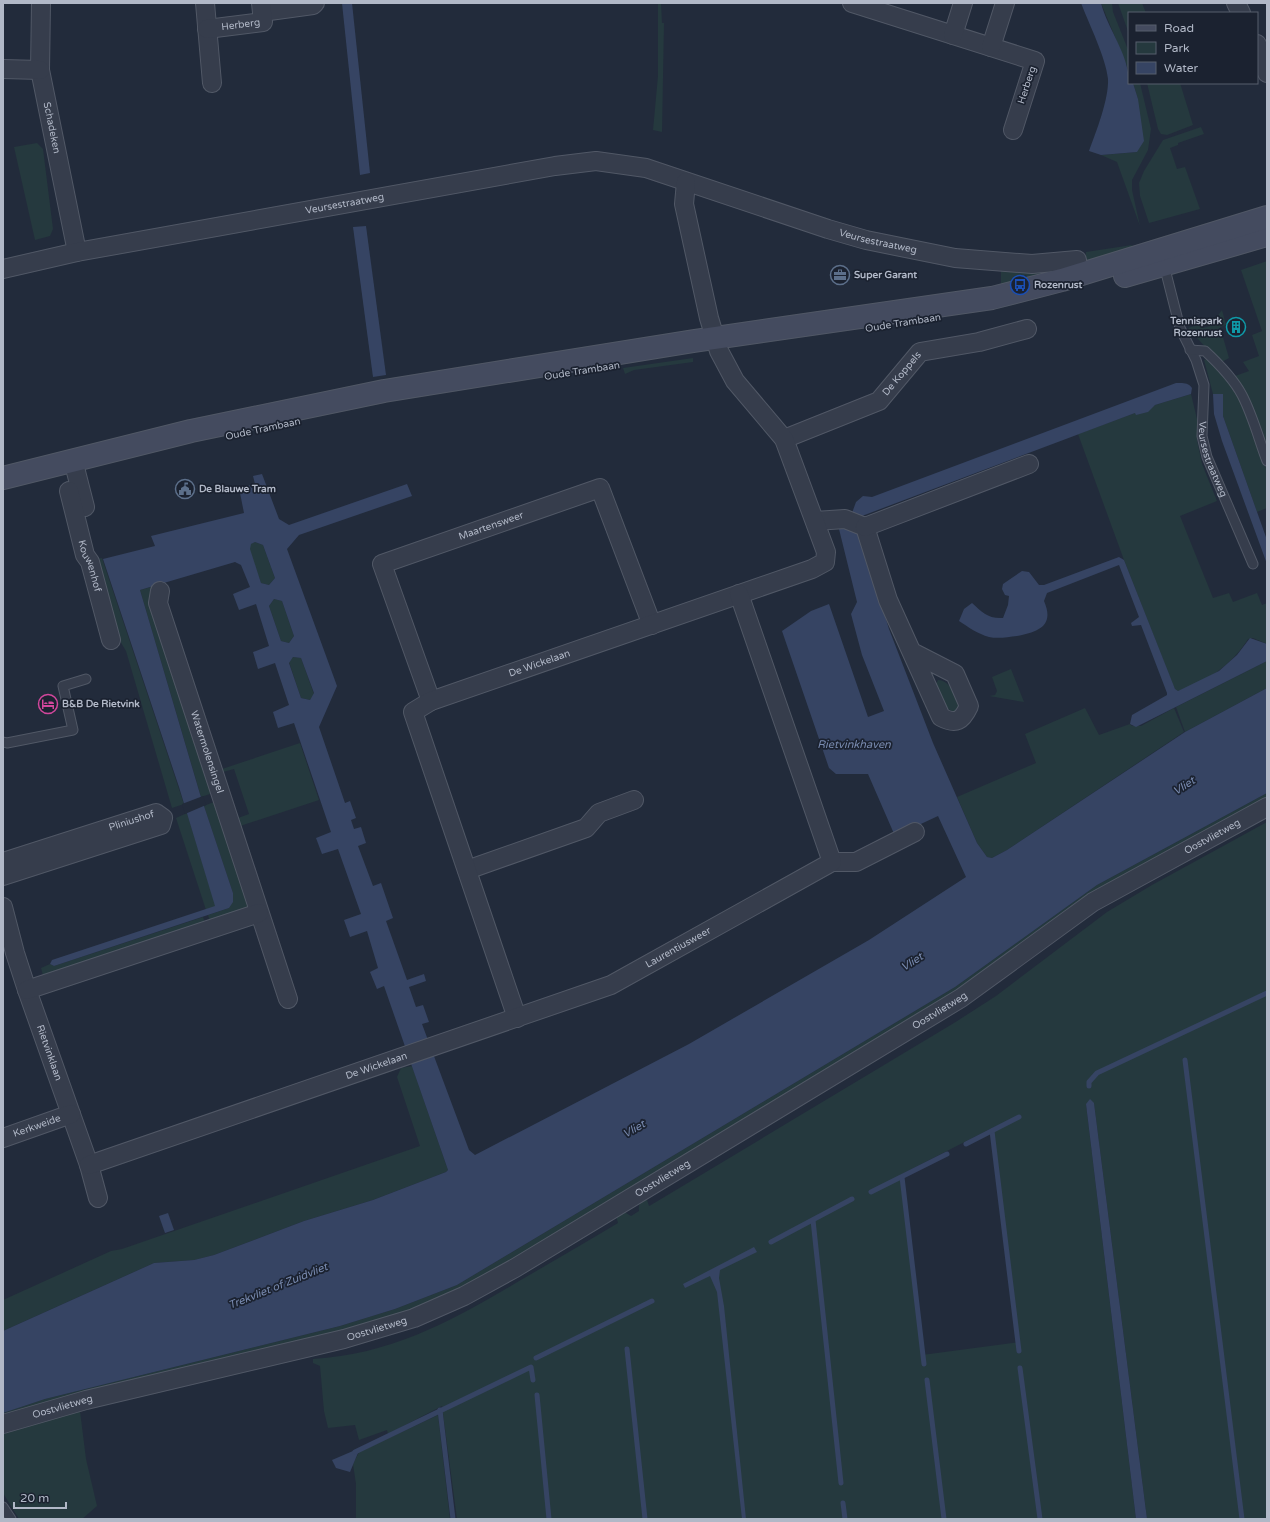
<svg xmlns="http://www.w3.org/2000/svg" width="1270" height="1522" viewBox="0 0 1270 1522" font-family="'Varela Round',sans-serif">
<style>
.green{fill:#25393e;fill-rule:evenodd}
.water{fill:#364463;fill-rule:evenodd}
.pier{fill:#222b3b}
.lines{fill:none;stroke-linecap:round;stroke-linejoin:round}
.stream{stroke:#364463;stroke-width:5}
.lane-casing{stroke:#515866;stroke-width:11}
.street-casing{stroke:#515866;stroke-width:20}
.secondary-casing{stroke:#515866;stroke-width:24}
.lane{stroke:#363d4c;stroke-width:9}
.street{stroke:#363d4c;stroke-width:18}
.secondary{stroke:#444b5f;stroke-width:22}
.labels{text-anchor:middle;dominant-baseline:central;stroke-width:3.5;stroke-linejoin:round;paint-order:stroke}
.street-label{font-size:10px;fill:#b1b8c7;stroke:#1b2230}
.poi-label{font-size:10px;font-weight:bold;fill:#b1b8c7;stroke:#1b2230;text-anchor:start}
.water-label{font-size:11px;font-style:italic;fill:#798bb0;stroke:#1b2230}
</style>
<rect width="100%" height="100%" fill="#222b3b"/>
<g class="green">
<polygon points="658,3 661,3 662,23 664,23 662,132 653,130 658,76"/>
<polygon points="1101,3 1112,3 1113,12 1129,52 1129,71"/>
<polygon points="1118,3 1142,3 1146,13 1129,13 1129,34"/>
<polygon points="1133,83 1140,83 1151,129 1148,150 1132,180 1132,190 1140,226 1117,162 1101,155 1137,152 1138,99"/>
<polygon points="1147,83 1180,83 1193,125 1167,135 1161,134 1158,129"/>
<polygon points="1201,127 1204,134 1178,143 1178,145 1170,148 1177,169 1185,167 1200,209 1149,223 1140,196 1139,183 1144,171 1163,140"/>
<polygon points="37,143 43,149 53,229 50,236 35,240 14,147"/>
<polygon points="1132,245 1128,256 1086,268 1086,252"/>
<polygon points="1267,261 1267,467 1235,376 1249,371 1243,362 1259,356 1252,335 1262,331 1241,270"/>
<polygon points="1001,268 1056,270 1027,278 1026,275 1018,277 1018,280 1001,285"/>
<polygon points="1222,310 1226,325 1220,327 1229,358 1220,363 1188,328 1201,324 1203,328 1218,324 1216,318"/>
<polygon points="693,358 693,362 634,370 625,374 623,368"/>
<polygon points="1207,359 1229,382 1238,395 1246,412 1267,471 1267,508 1257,512 1223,416 1223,395 1213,394 1204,360"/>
<path d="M1191 394 1197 419V440L1202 464 1217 501 1180 516 1213 598 1229 593 1233 602 1257 593 1262 605 1267 603V644L1253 638 1248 639C1232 665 1206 682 1178 691L1175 690 1124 560 1078 434 1135 413 1147 412 1155 405Z"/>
<polygon points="255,542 263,545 275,578 269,585 261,583 249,549 250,544"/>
<polygon points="102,558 184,804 172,808 126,651 117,636 95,559"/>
<polygon points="155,586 213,793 201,797 140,590"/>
<polygon points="274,599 282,601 294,636 289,643 281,641 269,606"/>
<polygon points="293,657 301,658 314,694 310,700 301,698 289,662"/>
<polygon points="1267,661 1267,688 1185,732 1176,707"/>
<polygon points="1011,669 1024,702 989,696 995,695 997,691 992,677"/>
<path d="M938 680C952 681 955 697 960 707L955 712C944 711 940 693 936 684Z"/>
<polygon points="1085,708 1099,735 1130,724 1132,726 1141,726 1174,708 1184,732 1007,850 992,858 987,857 977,843 957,797 1036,763 1025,734"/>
<polygon points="300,743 319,800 240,826 238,818 249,814 234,769 223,772 222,769"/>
<path d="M1267 793V799L1106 885 957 992 501 1267C458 1290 415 1311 367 1326L3 1418V1413L45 1399 340 1326 395 1309 457 1285 955 987 1097 885Z"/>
<polygon points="216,801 249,904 247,909 211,925 208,915 229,908 233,893 204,806"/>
<polygon points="187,813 216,907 206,910 176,818"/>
<path d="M1267 822V1519H1147L1094 1103 1086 1104 1136 1519H457L442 1406 388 1434 387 1430 359 1440 355 1425 328 1428 324 1411 320 1366 313 1363V1359C395 1354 457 1318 526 1277 557 1259 588 1241 618 1223L616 1216 620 1212 626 1213 631 1216 639 1211C638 1205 640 1201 646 1197L649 1206 651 1205 954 1023 996 996 1107 912 1152 885ZM990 1129 1019 1342 922 1355 900 1175Z"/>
<polygon points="203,917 206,926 44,979 41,968 50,964 54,966"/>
<polygon points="412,1066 448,1170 446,1172 373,1200 304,1221 214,1255 194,1260 154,1263 3,1331 3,1300 111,1251 122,1249 420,1146 397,1077 401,1068"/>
<polygon points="80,1411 86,1459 97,1506 82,1519 19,1519 3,1493 3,1434"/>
<polygon points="438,1415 450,1519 356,1519 356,1484 353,1464 359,1452"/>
</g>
<g class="water">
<polygon points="342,3 352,3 370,173 360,175"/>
<path d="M1081 3H1101C1108 30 1129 54 1129 83H1133L1138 99 1144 141 1137 152 1101 155 1089 151C1096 132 1109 99 1108 79 1106 58 1089 24 1081 3Z"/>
<polygon points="366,226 386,375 373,377 353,227"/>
<path d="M1176 383C1182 383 1188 382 1192 388L1191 394 1155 405 1148 412 1136 415 1135 413 883 508 862 516V520L852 513 856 502 863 496 872 497Z"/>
<polygon points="1213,394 1223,394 1223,416 1267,540 1267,564 1222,441 1214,414"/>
<path d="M262 474 279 519 289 525 407 484 412 496 299 535 287 549 337 686 319 727 345 803 350 801 356 818 351 820 354 829 361 827 366 843 358 846 373 886 381 883 393 918 386 921 407 980 424 974 426 981 409 987 416 1007 423 1005 429 1022 422 1024 469 1150 475 1155 689 1044 869 940 966 877 938 816 895 836 868 774H836L829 768 782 631 811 611 829 604 868 717 884 711 862 655 851 614 857 602 838 525 854 528 860 535 889 629 933 743 977 843 987 857 992 858 1007 850 1185 732 1267 688V793L1097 885 955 987 457 1285 395 1309 340 1326 45 1399 3 1413V1331L154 1263 194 1260 214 1255 304 1221 373 1200 446 1172 448 1170 384 986 377 989 370 972 378 968 367 931 350 937 344 920 361 914 338 849 322 854 316 838 331 832 294 723 278 728 273 712 289 705 275 663 258 669 253 652 269 646 256 604 239 610 233 594 250 587 241 565 235 562 140 590 200 794 233 893V902L229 908 54 966 50 964 52 960 215 906 179 787 103 559 155 546 151 536 244 513 239 488 255 484 253 476ZM255 542 263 545 275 578 269 585 261 583 250 549 251 544ZM274 599 282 601 294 636 289 643 281 641 269 606ZM293 657 301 658 314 693 310 700 301 698 289 663Z"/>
<path d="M1119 557 1124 560 1175 689 1178 691 1219 671 1237 655 1250 638 1267 644V661L1136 727 1130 724 1132 715 1167 695V693L1141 625 1132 626 1131 623 1139 617 1119 565 1047 593 1044 601C1055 626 1038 632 1017 636 1008 637 998 639 989 637 978 634 968 627 959 621L964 609 972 603C982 612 988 619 1003 618L1008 605 1009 596 1005 595 1002 589 1003 584 1022 571 1029 572 1039 585H1044Z"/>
<polygon points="1090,1099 1094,1103 1147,1519 1136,1519 1086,1104"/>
<polygon points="168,1213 174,1230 165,1233 159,1216"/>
<polygon points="754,1247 757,1252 720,1270 719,1278 724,1306 746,1519 742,1519 717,1292 710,1276 685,1288 683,1284"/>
<polygon points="360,1448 350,1472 336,1468 332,1460"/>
</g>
<polygon class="pier" points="203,796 206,805 185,814 182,804"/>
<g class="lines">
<g class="stream">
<polyline points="1185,1060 1242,1519"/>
<polyline points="1089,1086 1089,1082 1097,1073 1267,993"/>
<polyline points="992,1131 1019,1351"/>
<polyline points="966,1144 1019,1117"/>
<polyline points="902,1177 924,1364"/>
<polyline points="871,1192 947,1154"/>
<polyline points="813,1220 841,1483"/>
<polyline points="771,1242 852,1199"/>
<polyline points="627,1349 645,1519"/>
<polyline points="536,1358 652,1301"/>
<polyline points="1020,1368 1040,1519"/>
<polyline points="927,1380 944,1519"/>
<polyline points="537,1395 549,1519"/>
<polyline points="440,1410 453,1519"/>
<polyline points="355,1452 531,1367 533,1380"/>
<polyline points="843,1503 845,1519"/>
</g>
<g class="lane-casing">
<g id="lane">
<path id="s1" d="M1164 265 1180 328 1196 360 1204 385 1202 436 1207 457 1253 564"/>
<path d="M1190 350 1205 351C1219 364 1233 378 1242 395 1253 416 1259 440 1267 461"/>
<polyline points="3,742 7,743 73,730 63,686 86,679"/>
<polyline points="3,1507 11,1519"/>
</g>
</g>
<g class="street-casing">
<g id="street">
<path id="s2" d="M41 3 40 70 77 252"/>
<polyline points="205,3 212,83"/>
<polyline points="852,3 1035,61 1013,130"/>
<polyline points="1236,3 1241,13"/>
<polyline points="262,12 313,5 315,3"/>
<path id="s3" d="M207 29 263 22 261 3"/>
<polyline points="953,35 963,3"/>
<polyline points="1257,44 1267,73"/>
<polyline points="991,47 1005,3"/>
<polyline points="3,69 40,70"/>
<path id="s4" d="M3 269 77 252 555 166 596 161 646 168 828 229 866 240 955 258 1032 264 1077 260"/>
<path id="s5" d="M784 439 879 401 920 352 979 342 1027 329"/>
<polyline points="73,460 85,507"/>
<path id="s6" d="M69 491 85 555 90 562 111 640"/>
<path d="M815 521 845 519 865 527 888 600 941 717C956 725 962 721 969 706L955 674 912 652"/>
<polyline points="865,527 1029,464"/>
<path id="s7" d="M160 591 158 603 288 999"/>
<path id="s8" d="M431 701 382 564 600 488 652 625"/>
<path id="s9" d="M3 862 156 813 163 818 161 825 3 876"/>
<polyline points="832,862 856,862 915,832"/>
<polyline points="467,870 586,828 599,813 634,800"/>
<path id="s10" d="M3 907 15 953 27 990 89 1165 98 1198"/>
<polyline points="27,990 259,913"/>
<path id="s11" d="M517 1018 413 712 431 701 812 569 825 562 826 552 784 439 735 381 719 351 709 318 684 204 686 182"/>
<path id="s12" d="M3 1138 71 1114"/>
<path id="s13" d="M89 1165 611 985 832 862 739 594"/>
<path id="s14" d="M3 1424 86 1400 344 1339 414 1318 464 1296 515 1268 961 998 1093 902 1267 807"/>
</g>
</g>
<g class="secondary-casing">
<g id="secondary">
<polyline points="1125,276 1267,235"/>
<polyline points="3,478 191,431 384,391 694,341 992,298 1062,280 1267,217"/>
</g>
</g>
<use href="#lane" class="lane"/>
<use href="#street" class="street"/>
<use href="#secondary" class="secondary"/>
</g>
<defs>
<g id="office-ring" transform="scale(1)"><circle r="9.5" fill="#1b2230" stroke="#5c6f8a" stroke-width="1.5"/><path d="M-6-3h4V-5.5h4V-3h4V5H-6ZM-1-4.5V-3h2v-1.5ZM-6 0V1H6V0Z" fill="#5c6f8a"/></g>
<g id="bus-ring" transform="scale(1)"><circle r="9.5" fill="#1b2230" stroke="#1a4fb4" stroke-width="1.5"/><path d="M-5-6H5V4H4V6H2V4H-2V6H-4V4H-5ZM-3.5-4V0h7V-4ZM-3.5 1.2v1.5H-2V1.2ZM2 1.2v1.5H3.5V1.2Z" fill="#1a4fb4"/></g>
<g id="building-ring" transform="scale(1)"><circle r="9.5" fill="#1b2230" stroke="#0f9aa8" stroke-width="1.5"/><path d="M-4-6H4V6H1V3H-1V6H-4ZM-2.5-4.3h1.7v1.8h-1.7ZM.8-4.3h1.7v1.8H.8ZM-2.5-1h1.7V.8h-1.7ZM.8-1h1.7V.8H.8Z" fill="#0f9aa8"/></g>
<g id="civic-ring" transform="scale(1)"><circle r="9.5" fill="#1b2230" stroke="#5c6f8a" stroke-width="1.5"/><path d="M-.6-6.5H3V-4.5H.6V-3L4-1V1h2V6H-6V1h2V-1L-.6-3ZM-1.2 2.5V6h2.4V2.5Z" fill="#5c6f8a"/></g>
<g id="hotel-ring" transform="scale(1)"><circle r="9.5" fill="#1b2230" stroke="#d1479c" stroke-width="1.5"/><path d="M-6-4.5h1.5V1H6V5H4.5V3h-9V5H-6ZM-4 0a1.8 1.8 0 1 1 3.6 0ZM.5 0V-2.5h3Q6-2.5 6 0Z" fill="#d1479c"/></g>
</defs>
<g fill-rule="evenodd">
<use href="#office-ring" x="840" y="275"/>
<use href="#bus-ring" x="1020" y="285"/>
<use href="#building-ring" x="1236" y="327"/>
<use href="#civic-ring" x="185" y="489"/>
<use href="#hotel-ring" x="48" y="704"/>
</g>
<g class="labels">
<g class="street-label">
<text stroke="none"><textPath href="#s3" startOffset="34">Herberg</textPath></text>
<text transform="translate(1027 85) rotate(-72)">Herberg</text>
<text stroke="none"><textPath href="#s2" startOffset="126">Schadeken</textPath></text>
<text stroke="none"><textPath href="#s4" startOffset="348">Veursestraatweg</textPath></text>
<text stroke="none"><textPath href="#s4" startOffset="897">Veursestraatweg</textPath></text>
<text transform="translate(903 323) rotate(-9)">Oude Trambaan</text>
<text transform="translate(582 371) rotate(-9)">Oude Trambaan</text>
<text stroke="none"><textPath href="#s5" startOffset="138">De Koppels</textPath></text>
<text transform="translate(263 429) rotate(-12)">Oude Trambaan</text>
<text stroke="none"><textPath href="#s1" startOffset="203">Veursestraatweg</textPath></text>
<text stroke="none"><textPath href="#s8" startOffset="261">Maartensweer</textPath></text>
<text stroke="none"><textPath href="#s6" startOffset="78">Kouwenhof</textPath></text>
<text stroke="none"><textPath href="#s11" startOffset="459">De Wickelaan</textPath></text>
<text stroke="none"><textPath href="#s7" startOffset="169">Watermolensingel</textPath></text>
<text stroke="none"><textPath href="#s9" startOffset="135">Pliniushof</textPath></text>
<text stroke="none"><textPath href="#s14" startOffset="1358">Oostvlietweg</textPath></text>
<text stroke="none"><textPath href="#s13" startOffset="629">Laurentiusweer</textPath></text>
<text stroke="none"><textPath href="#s14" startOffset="1034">Oostvlietweg</textPath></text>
<text stroke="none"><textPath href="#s10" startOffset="153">Rietvinklaan</textPath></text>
<text stroke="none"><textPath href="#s13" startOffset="304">De Wickelaan</textPath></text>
<text stroke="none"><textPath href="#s12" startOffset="36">Kerkweide</textPath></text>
<text stroke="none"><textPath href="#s14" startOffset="710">Oostvlietweg</textPath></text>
<text stroke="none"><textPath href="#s14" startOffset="386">Oostvlietweg</textPath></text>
<text stroke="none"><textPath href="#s14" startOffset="62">Oostvlietweg</textPath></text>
</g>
<g class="poi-label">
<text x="854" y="275">Super Garant</text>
<text x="1034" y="285">Rozenrust</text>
<text x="1222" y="321" text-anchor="end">Tennispark<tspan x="1222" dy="12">Rozenrust</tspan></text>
<text x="199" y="489">De Blauwe Tram</text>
<text x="62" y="704">B&amp;B De Rietvink</text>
</g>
<g class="water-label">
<text x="854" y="744">Rietvinkhaven</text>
<text transform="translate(1184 786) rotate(-33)">Vliet</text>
<text transform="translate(912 962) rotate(-33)">Vliet</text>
<text transform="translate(634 1129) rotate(-30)">Vliet</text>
<text transform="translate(278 1286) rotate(-22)">Trekvliet of Zuidvliet</text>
</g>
</g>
<rect width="1270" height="1522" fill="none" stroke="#b1b8c7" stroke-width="8"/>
<rect x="1128" y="12" width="130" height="72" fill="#1b2230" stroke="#575e6c"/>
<rect x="1136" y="25" width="20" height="6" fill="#444b5f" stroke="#575e6c"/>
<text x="1164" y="32" font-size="12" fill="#b1b8c7">Road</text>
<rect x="1136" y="42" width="20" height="12" fill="#25393e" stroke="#575e6c"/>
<text x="1164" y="52" font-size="12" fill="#b1b8c7">Park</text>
<rect x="1136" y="62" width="20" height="12" fill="#364463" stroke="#575e6c"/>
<text x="1164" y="72" font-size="12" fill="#b1b8c7">Water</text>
<path d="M14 1502v6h52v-6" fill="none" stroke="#b1b8c7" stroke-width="2"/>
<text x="20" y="1502" font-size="12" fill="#b1b8c7" stroke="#1b2230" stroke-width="3" paint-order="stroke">20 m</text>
</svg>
